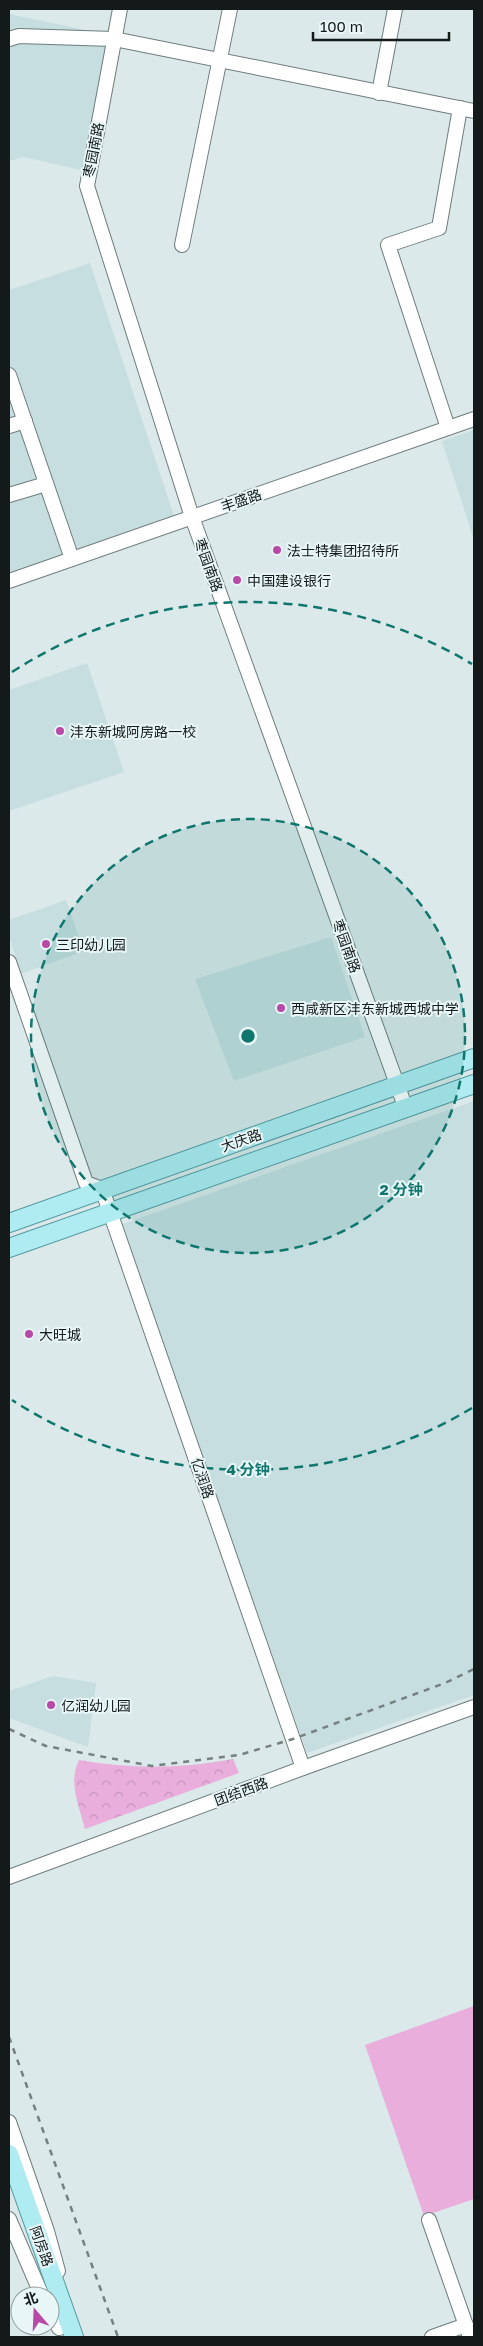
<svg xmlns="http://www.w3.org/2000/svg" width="483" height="2346" viewBox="0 0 483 2346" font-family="'Golos Text','Noto Sans SC',sans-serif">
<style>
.built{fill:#c6dee0}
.grass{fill:#e9aedc}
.park{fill:url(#park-crowns)}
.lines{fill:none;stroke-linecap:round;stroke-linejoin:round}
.minor-casing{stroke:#6f7c7d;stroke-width:16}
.major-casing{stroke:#569aa0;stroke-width:20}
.minor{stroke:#fff;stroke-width:14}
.major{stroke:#afecf2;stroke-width:18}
.rail{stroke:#768080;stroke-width:2.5;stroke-dasharray:6 6;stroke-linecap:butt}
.ring{fill:none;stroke:#0f766e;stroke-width:2.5;stroke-dasharray:9 6}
.poi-dot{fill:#b849a7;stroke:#e8f6f7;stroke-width:2}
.labels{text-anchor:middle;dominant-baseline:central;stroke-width:4;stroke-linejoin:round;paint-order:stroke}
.street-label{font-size:14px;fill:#141919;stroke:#e8f6f7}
.poi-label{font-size:14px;fill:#141919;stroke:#e8f6f7;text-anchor:start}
.centre{fill:#0f766e;stroke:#e8f6f7;stroke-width:2.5}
.ring-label{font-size:15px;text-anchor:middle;font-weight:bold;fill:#0f766e;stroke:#e8f6f7;stroke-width:4;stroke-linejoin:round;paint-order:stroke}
</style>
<defs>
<pattern id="park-crowns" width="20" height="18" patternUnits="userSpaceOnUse" patternTransform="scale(1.25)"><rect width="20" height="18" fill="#e9aedc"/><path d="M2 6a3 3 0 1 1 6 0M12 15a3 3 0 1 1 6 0" fill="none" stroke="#c795bc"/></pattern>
</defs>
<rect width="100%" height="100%" fill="#dbe9ea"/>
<g class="built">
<polygon points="9,14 109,35 85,171 24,157 9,161"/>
<polygon points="90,263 174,516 9,574 9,290"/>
<polygon points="474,430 474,540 442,441"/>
<polygon points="87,663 124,772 9,811 9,690"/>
<polygon points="66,900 84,951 21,974 9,936 9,920"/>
<polygon points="331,937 365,1037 234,1081 195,979"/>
<polygon points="474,1101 474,1695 307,1753 120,1225"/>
<polygon points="53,1676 96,1683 88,1747 9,1718 9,1691"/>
</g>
<polygon class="grass" points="474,2006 474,2199 424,2216 365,2045"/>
<path class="park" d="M233 1759 239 1773 85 1829C79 1806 68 1782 79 1760 131 1769 181 1769 233 1759Z"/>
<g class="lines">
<g class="minor-casing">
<g id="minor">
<polyline points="120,9 87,186 192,517 406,1109"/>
<polyline points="9,39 19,36 114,39 474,111"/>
<polyline points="379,93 395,9"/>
<polyline points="182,245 230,9"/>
<polyline points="9,375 72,559"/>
<polyline points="9,426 25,421"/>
<polyline points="448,428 388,245 439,228 460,108"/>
<polyline points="9,495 46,484"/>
<polyline points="9,581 474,419"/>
<polyline points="9,962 86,1183 102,1189 303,1768"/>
<polyline points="9,1877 303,1768 474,1707"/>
<polyline points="9,2122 47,2231 58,2271"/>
<polyline points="9,2219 42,2296"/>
<polyline points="429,2220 470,2337"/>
<polyline points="50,2311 59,2328"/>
<polyline points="432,2337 466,2325"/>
</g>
</g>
<g class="major-casing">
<g id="major">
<polyline points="9,1223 474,1058"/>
<polyline points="9,1248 474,1084"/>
<polyline points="9,2154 74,2337"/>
</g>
</g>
<use href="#minor" class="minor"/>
<use href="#major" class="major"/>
<g class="rail">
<polyline points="9,1729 46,1746 152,1766 239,1755 293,1739 445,1683 474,1669"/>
<polyline points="9,2037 118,2337"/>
</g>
</g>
<circle cx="248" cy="1036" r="217" fill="#0f766e" fill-opacity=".12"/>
<g class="ring">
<circle cx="248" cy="1036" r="217"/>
<path d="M472 1408A434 434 0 0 1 12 1400M12 672A434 434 0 0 1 472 664"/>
</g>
<g class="poi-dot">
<circle cx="277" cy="550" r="5"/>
<circle cx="237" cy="580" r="5"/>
<circle cx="60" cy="731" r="5"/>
<circle cx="46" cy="944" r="5"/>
<circle cx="281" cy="1008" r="5"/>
<circle cx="29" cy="1334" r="5"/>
<circle cx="51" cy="1705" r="5"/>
</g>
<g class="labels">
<g class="street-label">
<text transform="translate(93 150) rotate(-79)">枣园南路</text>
<text transform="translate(241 500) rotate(-19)">丰盛路</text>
<text transform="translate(209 565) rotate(70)">枣园南路</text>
<text transform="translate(347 946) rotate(70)">枣园南路</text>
<text transform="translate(241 1140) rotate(-19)">大庆路</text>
<text transform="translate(203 1478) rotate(71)">亿润路</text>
<text transform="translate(241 1791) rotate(-20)">团结西路</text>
<text transform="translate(42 2246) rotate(70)">阿房路</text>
</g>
<g class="poi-label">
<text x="287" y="550">法士特集团招待所</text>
<text x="247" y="580">中国建设银行</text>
<text x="70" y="731">沣东新城阿房路一校</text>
<text x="56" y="944">三印幼儿园</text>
<text x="291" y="1008">西咸新区沣东新城西城中学</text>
<text x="39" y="1334">大旺城</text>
<text x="61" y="1705">亿润幼儿园</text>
</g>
</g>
<circle cx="248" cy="1036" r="8" class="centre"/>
<g class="ring-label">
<text x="401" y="1195">2 分钟</text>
<text x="248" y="1475">4 分钟</text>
</g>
<rect width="483" height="2346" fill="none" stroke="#141919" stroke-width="20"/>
<g transform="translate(35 2311) rotate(341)"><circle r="24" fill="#e8f6f7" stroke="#939e9e"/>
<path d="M0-4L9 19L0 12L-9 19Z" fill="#b849a7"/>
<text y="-8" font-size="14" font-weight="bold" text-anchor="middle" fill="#141919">北</text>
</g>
<path d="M313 32v8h136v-8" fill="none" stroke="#141919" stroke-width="2.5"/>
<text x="320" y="32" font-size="15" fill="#141919" stroke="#e8f6f7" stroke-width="4" paint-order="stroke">100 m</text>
</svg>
